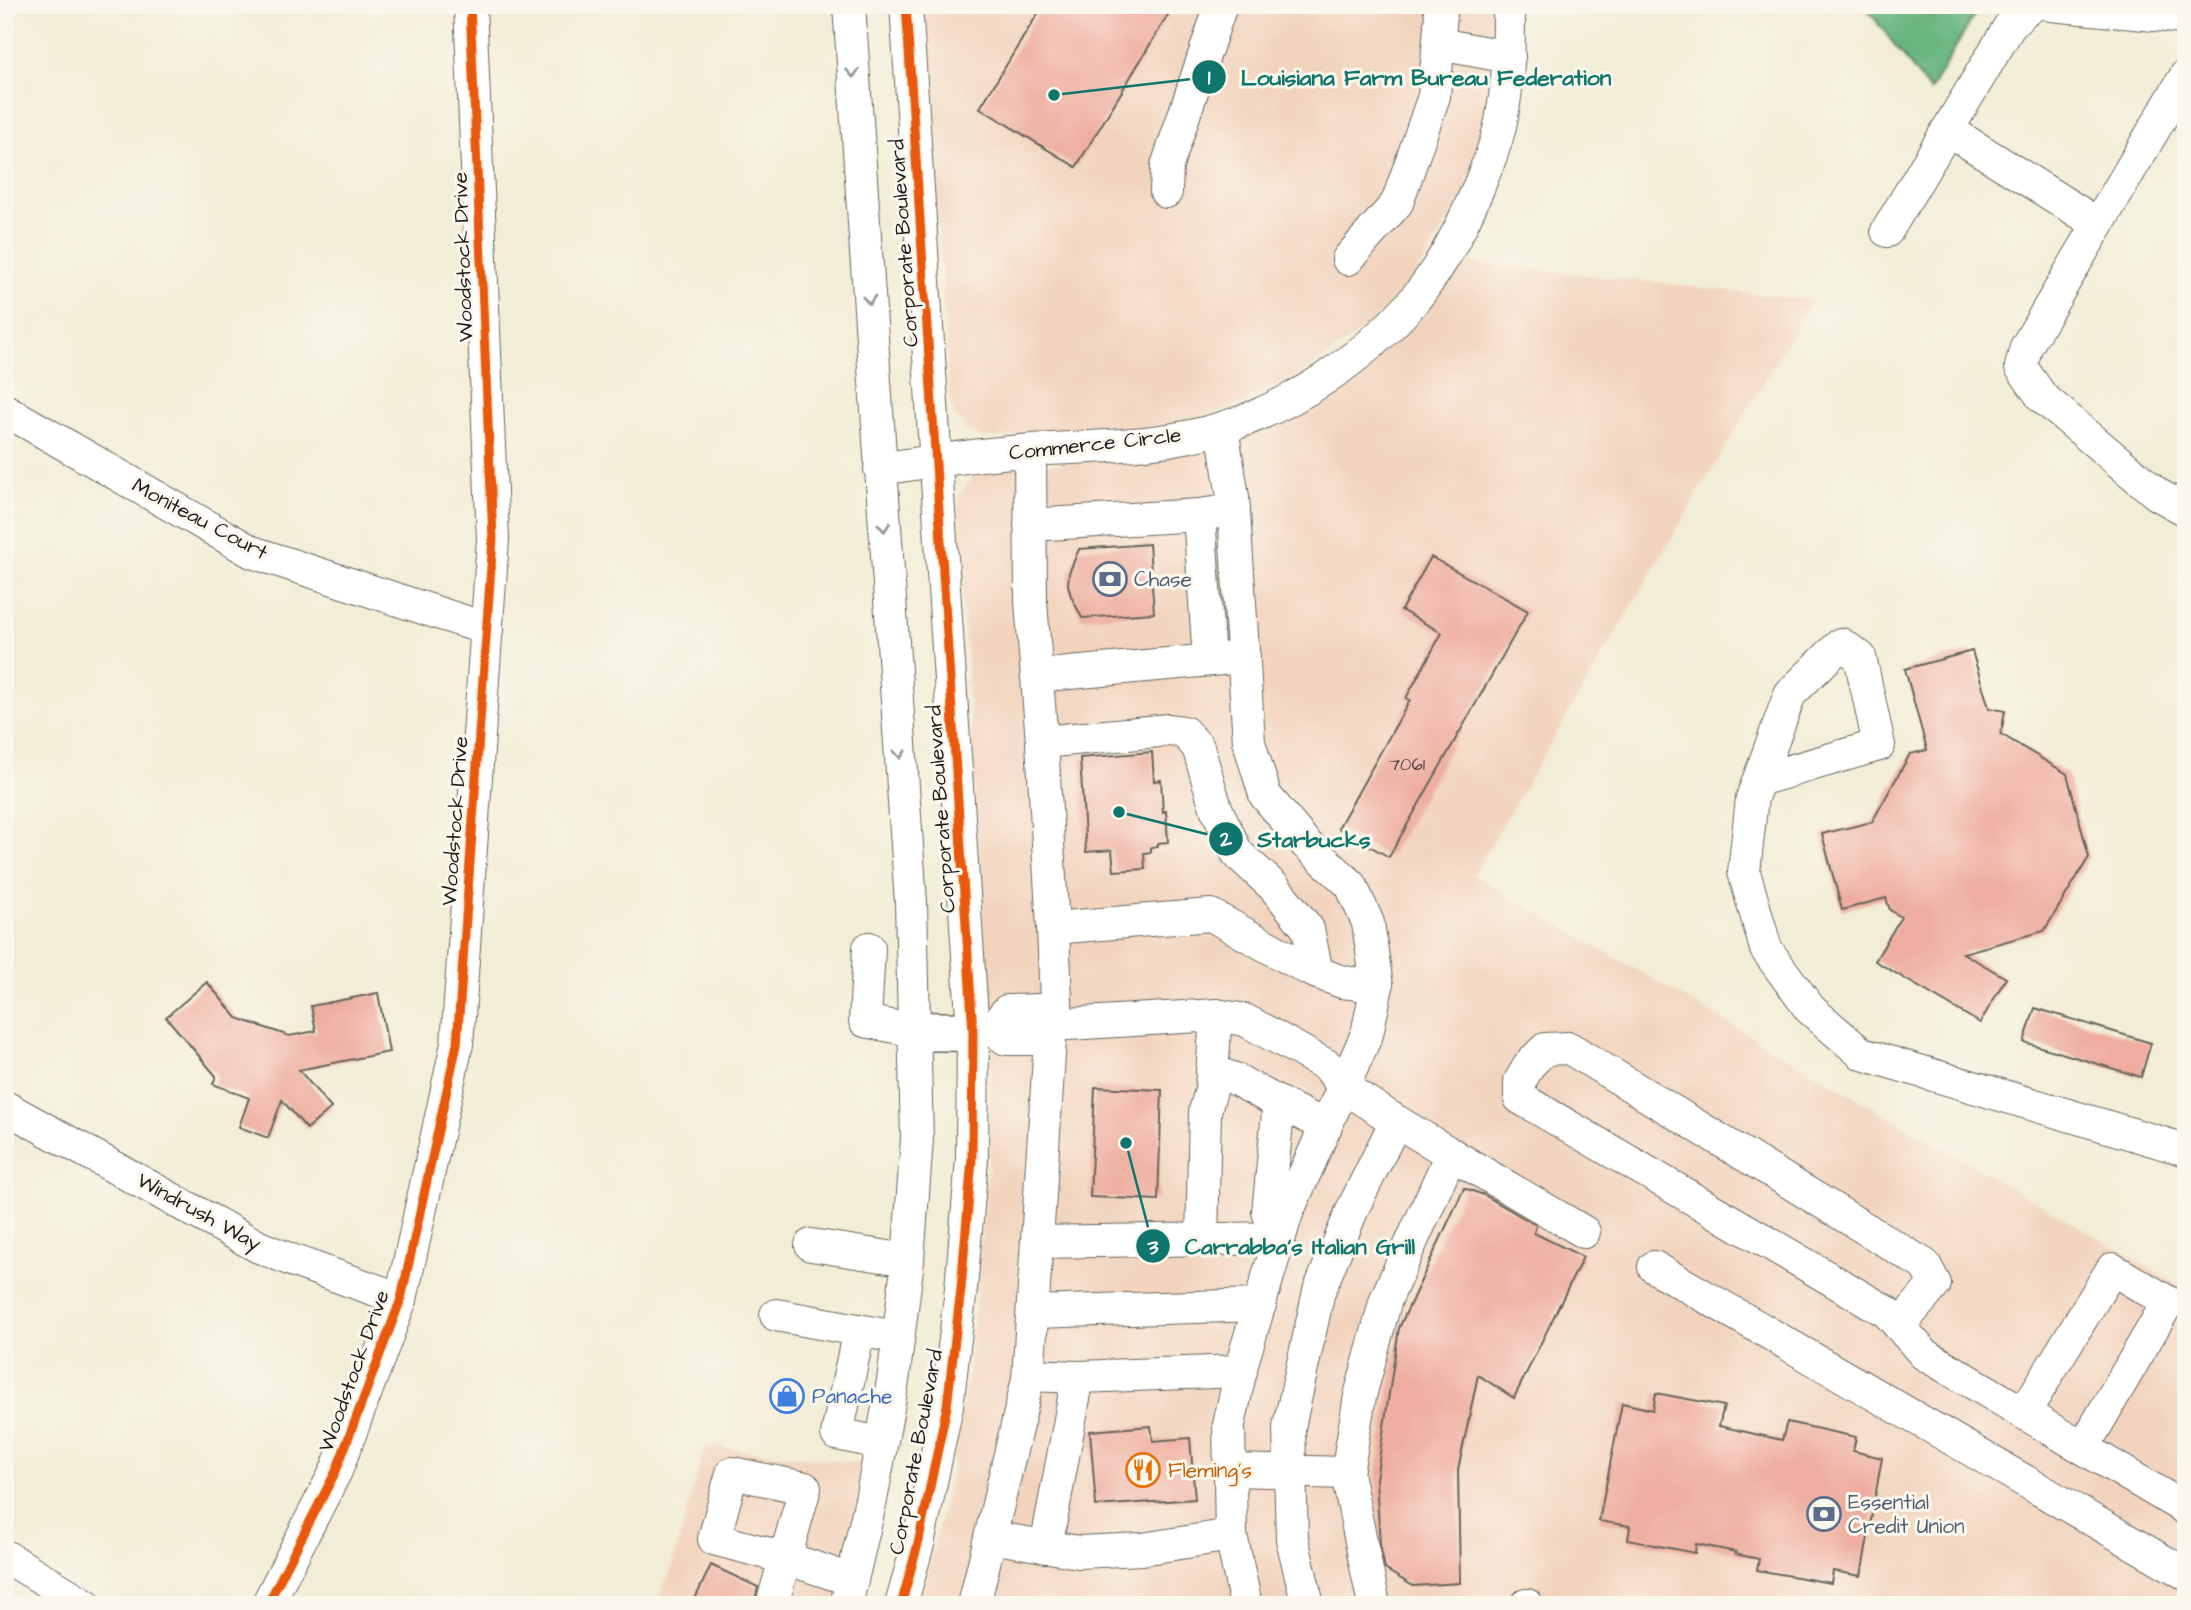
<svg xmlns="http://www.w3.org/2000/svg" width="2191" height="1610" viewBox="0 0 2191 1610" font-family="'Architects Daughter',sans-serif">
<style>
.built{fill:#f2d4be}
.forest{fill:#69b680;stroke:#42694e;stroke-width:2}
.building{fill:#eead9f}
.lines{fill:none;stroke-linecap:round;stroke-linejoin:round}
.minor-casing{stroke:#67655d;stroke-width:34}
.major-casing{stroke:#67655d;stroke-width:41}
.minor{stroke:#fff;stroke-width:32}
.major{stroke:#fff;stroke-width:38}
.cycleway-casing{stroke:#fbf7ec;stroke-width:13}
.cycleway{stroke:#e8590c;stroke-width:9}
.oneway{stroke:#999}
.labels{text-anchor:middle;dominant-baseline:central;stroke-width:6;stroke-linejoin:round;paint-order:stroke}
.number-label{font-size:18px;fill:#50403d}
.street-label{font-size:21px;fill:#1c1c1c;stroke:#fbf7ec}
.service-label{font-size:21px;fill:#4e5e75;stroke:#fbf7ec;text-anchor:start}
.shop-label{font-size:21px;fill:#366cbe;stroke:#fbf7ec;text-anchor:start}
.food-label{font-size:21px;fill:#c56008;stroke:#fbf7ec;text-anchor:start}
.leader{fill:none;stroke:#0f766e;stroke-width:2.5}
.callout-dot{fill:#0f766e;stroke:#fbf7ec;stroke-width:2.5}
.mark-label{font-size:21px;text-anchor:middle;font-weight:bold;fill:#fff}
.callout-label{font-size:23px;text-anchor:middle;font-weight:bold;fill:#0f766e;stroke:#fbf7ec;stroke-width:6;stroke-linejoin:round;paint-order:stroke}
</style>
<rect width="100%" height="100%" fill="#fbf7ec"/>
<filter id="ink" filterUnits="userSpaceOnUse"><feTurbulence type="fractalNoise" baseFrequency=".0143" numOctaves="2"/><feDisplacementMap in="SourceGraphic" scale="14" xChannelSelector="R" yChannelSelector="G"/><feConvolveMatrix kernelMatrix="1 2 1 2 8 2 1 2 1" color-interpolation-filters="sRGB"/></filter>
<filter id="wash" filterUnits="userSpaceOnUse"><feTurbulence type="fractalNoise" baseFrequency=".00686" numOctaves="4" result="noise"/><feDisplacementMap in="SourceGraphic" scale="28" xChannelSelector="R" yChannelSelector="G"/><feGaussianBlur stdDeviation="1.57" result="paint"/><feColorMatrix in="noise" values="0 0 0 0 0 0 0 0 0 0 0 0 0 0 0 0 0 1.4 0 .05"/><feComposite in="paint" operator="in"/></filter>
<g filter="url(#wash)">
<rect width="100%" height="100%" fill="#f2edd6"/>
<g class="built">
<polygon points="924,5 1498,5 1492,94 1486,126 1464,194 1425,261 1403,289 1368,326 1307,371 1245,402 1207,416 1170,424 1129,429 983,438 966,430 954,414 950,403"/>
<polygon points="1461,261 1812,300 1473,875 2186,1289 2186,1605 920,1605 951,1474 969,1368 988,1166 992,1067 957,509 960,494 973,477 991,469 1181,452 1436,295"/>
<polygon points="705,1446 877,1465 833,1605 656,1605 671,1569"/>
</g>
<polygon class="forest" points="1864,5 1980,5 1930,91"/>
<g id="blocks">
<g class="building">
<polygon points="1043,5 1174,5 1076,167 980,108"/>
<polygon points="1149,544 1154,613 1082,618 1071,596 1068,585 1069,573 1079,549"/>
<polygon points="1431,557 1528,611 1389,857 1338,828 1410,700 1406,698 1442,633 1401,610"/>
<polygon points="1972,651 1989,708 2005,711 2001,734 2067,774 2089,857 2044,931 1963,953 2006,978 1980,1023 1875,961 1901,917 1890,910 1886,898 1842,910 1822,834 1872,822 1910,754 1927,750 1905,669"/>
<polygon points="1152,752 1154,781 1161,780 1163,812 1166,811 1168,842 1158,843 1158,846 1151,847 1151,852 1144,853 1145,869 1114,871 1112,850 1086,852 1080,758"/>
<polygon points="207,982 237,1018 289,1036 316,1031 311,1006 378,993 389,1052 299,1070 331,1108 307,1129 282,1100 268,1138 239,1127 249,1098 213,1084 216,1076 166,1017"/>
<polygon points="2035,1008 2151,1043 2141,1077 2024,1042"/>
<polygon points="1095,1087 1162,1090 1158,1200 1090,1197"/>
<polygon points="1464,1188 1484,1195 1536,1225 1534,1233 1583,1257 1514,1398 1478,1375 1458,1470 1460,1583 1413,1586 1385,1569 1380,1544 1376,1479 1399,1328"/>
<polygon points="1656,1393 1724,1406 1719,1426 1782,1440 1787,1422 1856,1437 1853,1451 1882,1458 1861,1576 1833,1571 1831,1583 1757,1570 1759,1559 1735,1554 1736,1552 1696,1544 1695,1553 1628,1540 1630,1526 1599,1521 1622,1403 1653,1410"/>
<polygon points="1151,1426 1153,1441 1190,1438 1195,1499 1096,1506 1090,1431"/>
<polygon points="711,1565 758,1587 754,1605 692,1605"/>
</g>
</g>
</g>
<g filter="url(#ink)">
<use href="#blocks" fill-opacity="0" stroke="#67655d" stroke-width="2"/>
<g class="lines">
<g class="minor-casing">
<g id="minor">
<polyline points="2051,5 2186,18"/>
<polyline points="1439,44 1509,57"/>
<polyline points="2186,75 2026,347 2021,367 2042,397 2157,494 2186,510"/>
<polyline points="1948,130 2098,224"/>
<polyline points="1166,192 1167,166 1221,5"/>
<polyline points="1887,231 2009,27 2023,12 2034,5"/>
<polyline points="1348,259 1397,203 1434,96 1441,14 1439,5"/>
<polyline points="5,410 252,552 487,629"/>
<polyline points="1222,428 1233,497 1249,742 1265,795 1306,844 1351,885 1368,923 1377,986 1367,1034 1287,1213 1243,1360 1229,1425 1231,1535 1246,1605"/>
<polyline points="1030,451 1031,602 1042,742"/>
<path d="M880 469C931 461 982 454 1033 450 1095 446 1161 447 1222 428 1293 406 1361 360 1410 305 1440 270 1462 228 1479 186 1488 164 1498 140 1502 116 1509 79 1509 42 1509 5"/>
<polyline points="1030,525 1199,515"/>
<polyline points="1209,660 1199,515 1234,510"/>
<polyline points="1037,676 1244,657"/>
<polyline points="1759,780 1879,745 1860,657 1841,644 1790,694 1752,798 1744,872 1766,949 1810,1009 1862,1054 2186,1150"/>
<polyline points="1053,928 1042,742 1169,730 1184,732 1198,747 1216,808 1237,853 1275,888 1308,929 1317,973"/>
<polyline points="869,948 865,1021 916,1031"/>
<polyline points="1057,1025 1053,928 1211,915 1308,969 1342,982 1377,986"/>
<polyline points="973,1032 992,1029 1007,1011 1040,1010 1051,1025 1040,1039 1006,1039 992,1029"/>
<polyline points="1212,1071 1235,1079 1279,1103"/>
<polyline points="5,1107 259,1247 294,1261 401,1299"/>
<polyline points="1451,1154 1584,1232"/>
<polyline points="1202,1239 1205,1111 1211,1090 1216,1015"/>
<polyline points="1037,1242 1279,1238 1268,1212 1279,1103 1326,1126"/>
<polyline points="811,1245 908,1260"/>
<polyline points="1654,1267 2186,1574"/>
<polyline points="1033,1312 1260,1305"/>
<polyline points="776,1315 880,1334"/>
<polyline points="1900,1325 1935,1284 1925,1265 1569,1048 1545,1049 1530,1064 1520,1081 1520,1098 1887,1312 1924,1354 2186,1509"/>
<polyline points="859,1330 837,1434 881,1443"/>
<polyline points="1029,1375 1078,1377 1046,1547"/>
<polyline points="1078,1377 1241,1371"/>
<polyline points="2024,1413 2112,1269 2168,1302 2083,1448"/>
<polyline points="1230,1470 1347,1473 1374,1605"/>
<polyline points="1347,1473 1360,1396 1386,1299 1451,1154 1396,1121"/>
<polyline points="990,1537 1079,1552 1142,1549 1231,1535"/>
<polyline points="5,1556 86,1605"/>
<polyline points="267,1605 336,1471 401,1299 457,1044 493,539 470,5"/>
<polyline points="772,1605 805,1488 732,1473 714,1539 785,1558 852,1580"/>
<polyline points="846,1605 871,1500 893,1381 908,1260 917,1139 911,903 849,5"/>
<polyline points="901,1605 918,1544 947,1406 961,1289 972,1159 973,1032 906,5"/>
<polyline points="974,1605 1028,1379 1051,1025 1216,1015 1245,1020 1328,1066 1343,1087 1396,1121 1353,1208 1319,1291 1289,1427 1292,1539 1308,1605"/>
<polyline points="1526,1605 1527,1605"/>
</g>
</g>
<g class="major-casing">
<polyline id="major" points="916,1031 973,1032"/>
</g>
<use href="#minor" class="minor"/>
<use href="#major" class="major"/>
<g class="cycleway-casing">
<g id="cycleway">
<polyline points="267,1605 336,1471 401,1299 457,1044 493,539 470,5"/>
<polyline points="901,1605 918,1544 947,1406 961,1289 972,1159 973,1032 906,5"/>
</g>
</g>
<use href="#cycleway" class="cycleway"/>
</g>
<defs><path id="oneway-chevron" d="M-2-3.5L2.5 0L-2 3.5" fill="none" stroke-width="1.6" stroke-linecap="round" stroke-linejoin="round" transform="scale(1.75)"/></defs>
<g class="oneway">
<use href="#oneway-chevron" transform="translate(853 73) rotate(86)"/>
<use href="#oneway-chevron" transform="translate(869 300) rotate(86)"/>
<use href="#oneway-chevron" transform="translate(884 527) rotate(86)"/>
<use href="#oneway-chevron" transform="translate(900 754) rotate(86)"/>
</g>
</g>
<defs>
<g id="bank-ring" transform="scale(1.75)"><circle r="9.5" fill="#fbf7ec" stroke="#5c6f8a" stroke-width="1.5"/><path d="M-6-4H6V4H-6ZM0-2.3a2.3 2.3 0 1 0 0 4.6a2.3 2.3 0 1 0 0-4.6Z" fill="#5c6f8a"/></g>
<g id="shop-ring" transform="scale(1.75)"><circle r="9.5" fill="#fbf7ec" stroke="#3f7fe0" stroke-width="1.5"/><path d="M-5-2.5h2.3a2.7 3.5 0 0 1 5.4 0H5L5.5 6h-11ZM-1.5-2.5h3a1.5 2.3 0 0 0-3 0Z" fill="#3f7fe0"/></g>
<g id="restaurant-ring" transform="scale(1.75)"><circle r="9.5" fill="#fbf7ec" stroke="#e8710a" stroke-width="1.5"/><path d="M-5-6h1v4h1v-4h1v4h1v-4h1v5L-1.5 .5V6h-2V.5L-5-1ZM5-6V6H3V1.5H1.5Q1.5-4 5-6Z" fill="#e8710a"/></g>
</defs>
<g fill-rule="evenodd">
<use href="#bank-ring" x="1110" y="579"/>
<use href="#shop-ring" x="787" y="1396"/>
<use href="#restaurant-ring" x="1143" y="1470"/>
<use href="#bank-ring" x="1824" y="1514"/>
</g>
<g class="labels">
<g class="number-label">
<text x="1407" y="764">7061</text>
</g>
<g class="street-label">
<text transform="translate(904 243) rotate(-94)">Corporate Boulevard</text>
<text transform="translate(463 257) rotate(-92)">Woodstock Drive</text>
<text transform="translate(1095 444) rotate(-6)">Commerce Circle</text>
<text transform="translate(200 519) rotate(28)">Moniteau Court</text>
<text transform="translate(941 809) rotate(-94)">Corporate Boulevard</text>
<text transform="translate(455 821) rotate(-86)">Woodstock Drive</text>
<text transform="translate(199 1212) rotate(29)">Windrush Way</text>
<text transform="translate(354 1371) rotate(-70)">Woodstock Drive</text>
<text transform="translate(916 1452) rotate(-79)">Corporate Boulevard</text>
</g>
<g class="service-label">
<text x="1134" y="579">Chase</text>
<text x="1848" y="1502">Essential<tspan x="1848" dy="24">Credit Union</tspan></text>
</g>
<g class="shop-label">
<text x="812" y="1396">Panache</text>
</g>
<g class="food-label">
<text x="1168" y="1470">Fleming's</text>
</g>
</g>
<path class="leader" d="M1054 95L1209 77M1119 812L1226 839M1126 1143L1153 1246"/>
<g class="callout-dot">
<circle cx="1054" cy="95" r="7"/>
<circle cx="1119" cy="812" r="7"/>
<circle cx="1126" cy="1143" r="7"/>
<circle cx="1209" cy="77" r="18"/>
<circle cx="1226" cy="839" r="18"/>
<circle cx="1153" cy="1246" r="18"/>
</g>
<g class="mark-label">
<text x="1209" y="84">1</text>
<text x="1226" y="846">2</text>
<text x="1153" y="1254">3</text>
</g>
<g class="callout-label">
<text x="1426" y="85">Louisiana Farm Bureau Federation</text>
<text x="1314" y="847">Starbucks</text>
<text x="1300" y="1254">Carrabba's Italian Grill</text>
</g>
<rect width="2191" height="1610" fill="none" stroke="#fbf7ec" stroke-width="28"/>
</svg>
